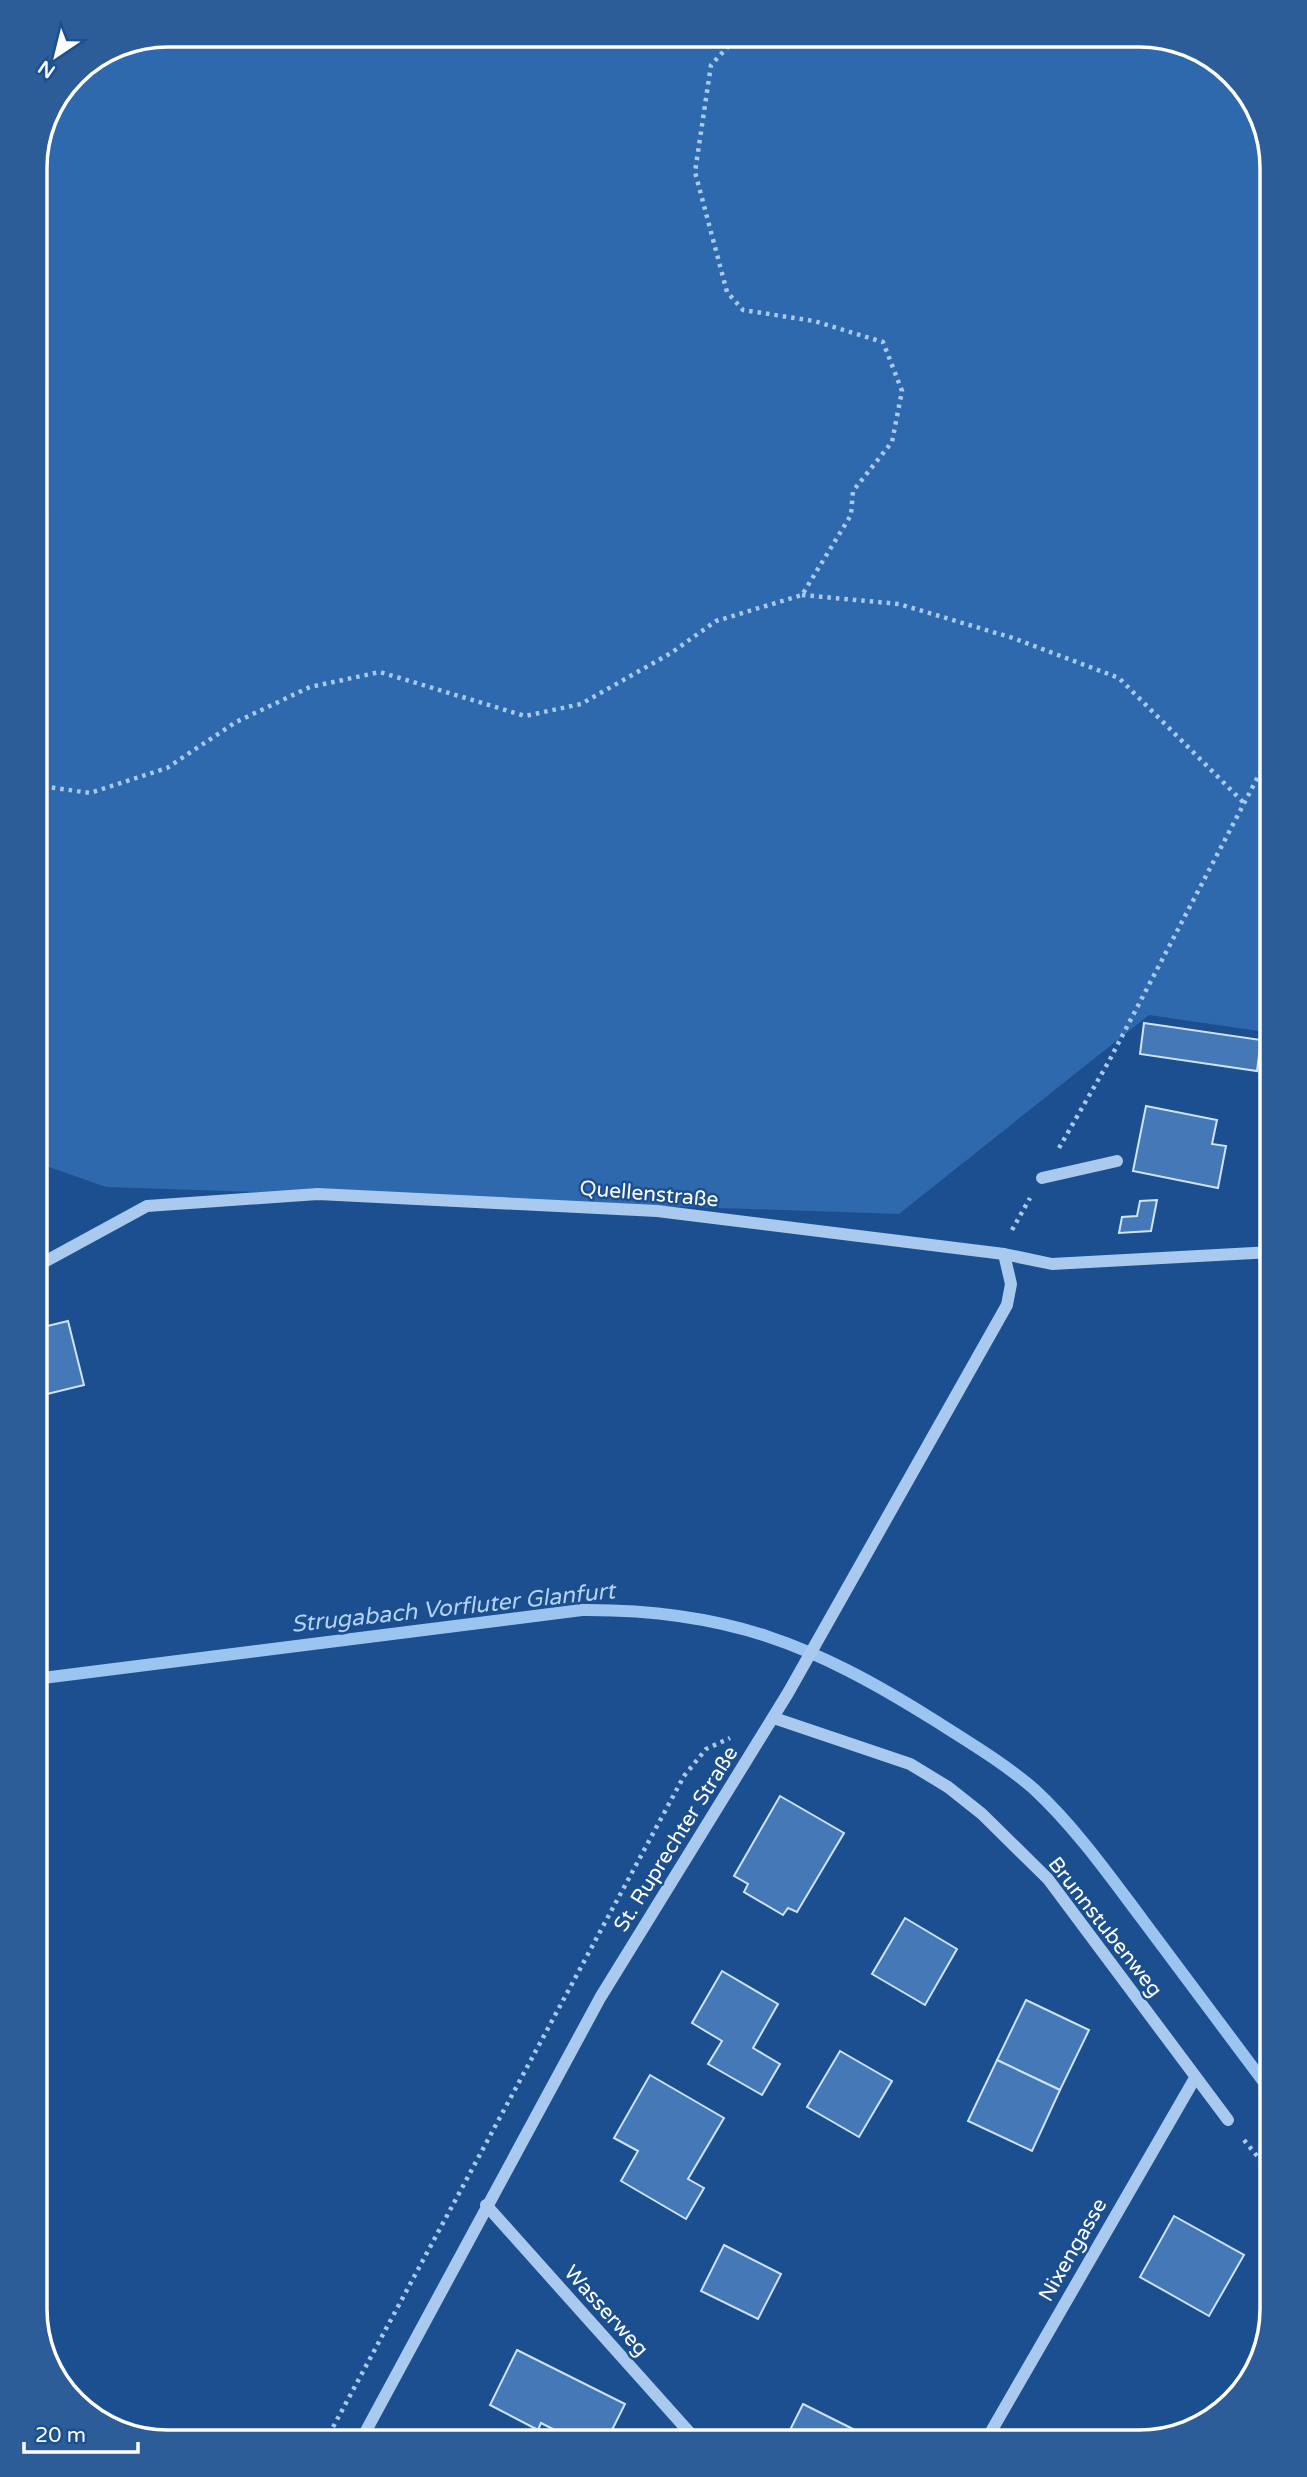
<svg xmlns="http://www.w3.org/2000/svg" width="1307" height="2477" viewBox="0 0 1307 2477" font-family="'Varela Round',sans-serif">
<style>
.green{fill:#2e69ad}
.lines{fill:none;stroke-linecap:round;stroke-linejoin:round}
.stream{stroke:#9cc4f0;stroke-width:12}
.building{fill:#4478b7;stroke:#cfe3fa;stroke-width:2}
.path{stroke:#a9c9ee;stroke-width:4.5;stroke-dasharray:3.5 5;stroke-linecap:butt}
.minor{stroke:#a9c9ee;stroke-width:12}
.labels{text-anchor:middle;dominant-baseline:central;stroke-width:5;stroke-linejoin:round;paint-order:stroke}
.street-label{font-size:21px;fill:#fff;stroke:#1b4f8f}
.water-label{font-size:23px;font-style:italic;fill:#b5d3f5;stroke:#1b4f8f}
.rim{fill:none;stroke:#fff;stroke-width:3.5}
</style>
<rect width="100%" height="100%" fill="#1b4f8f"/>
<polygon class="green" points="169,35 1148,35 1213,58 1262,117 1272,169 1272,1033 1149,1015 899,1214 106,1187 35,1162 35,160 74,74 118,45"/>
<g class="lines">
<path class="stream" d="M35 1679 582 1610C726 1609 813 1644 934 1720 967 1741 1004 1763 1034 1789 1075 1827 1109 1875 1142 1919 1185 1977 1229 2035 1272 2093"/>
</g>
<g class="building">
<polygon points="1144,1023 1261,1040 1257,1071 1140,1054"/>
<polygon points="1146,1106 1217,1120 1212,1144 1226,1146 1218,1188 1133,1171"/>
<polygon points="1157,1200 1151,1231 1119,1233 1122,1217 1137,1216 1140,1201"/>
<polygon points="68,1321 84,1385 35,1397 35,1329"/>
<polygon points="780,1796 844,1833 797,1912 788,1908 783,1915 744,1892 748,1884 734,1876"/>
<polygon points="905,1918 957,1949 925,2005 872,1974"/>
<polygon points="722,1971 778,2004 753,2048 780,2064 762,2095 708,2064 722,2041 692,2023"/>
<polygon points="1026,2000 1089,2030 1060,2090 997,2060"/>
<polygon points="840,2051 892,2081 859,2137 807,2107"/>
<polygon points="997,2060 1060,2090 1032,2151 968,2121"/>
<polygon points="650,2075 724,2118 688,2179 704,2188 686,2219 621,2181 638,2151 614,2138"/>
<polygon points="1174,2216 1244,2255 1209,2316 1140,2277"/>
<polygon points="724,2245 781,2274 758,2319 701,2291"/>
<polygon points="517,2350 625,2404 606,2442 578,2442 541,2423 538,2430 490,2405"/>
<polygon points="803,2404 879,2442 784,2442"/>
</g>
<g class="lines">
<g class="path">
<polyline points="802,595 899,604 1013,638 1119,678 1246,805"/>
<polyline points="35,785 90,793 167,768 236,722 310,687 380,672 525,716 581,704 671,653 716,621 802,595 851,515 853,491 892,442 902,391 883,342 814,321 743,310 727,292 695,172 711,65 734,40 755,35"/>
<polyline points="1059,1148 1109,1061 1272,750"/>
<polyline points="1012,1230 1030,1198"/>
<polyline points="1244,2140 1272,2174"/>
<polyline points="325,2442 684,1776 706,1749 730,1738"/>
</g>
<g class="minor">
<polyline points="1042,1178 1117,1161"/>
<polyline points="35,1267 147,1206 318,1194 657,1211 1004,1254 1052,1264 1272,1252"/>
<polyline points="774,1718 910,1764 948,1787 982,1814 1048,1879 1228,2120"/>
<polyline points="486,2205 698,2442"/>
<polyline points="360,2442 600,1998 788,1693 1007,1305 1011,1284 1004,1254"/>
<polyline points="985,2442 1195,2078"/>
</g>
</g>
<g class="labels">
<g class="street-label">
<text transform="translate(649 1194) rotate(5)">Quellenstraße</text>
<text transform="translate(676 1839) rotate(-58)">St. Ruprechter Straße</text>
<text transform="translate(1105 1927) rotate(52)">Brunnstubenweg</text>
<text transform="translate(1073 2250) rotate(-60)">Nixengasse</text>
<text transform="translate(606 2311) rotate(48)">Wasserweg</text>
</g>
<g class="water-label">
<text transform="translate(453 1608) rotate(-6)">Strugabach Vorfluter Glanfurt</text>
</g>
</g>
<path d="M0 0H1307V2477H0ZM168 47H1139A121 121 0 0 1 1260 168V2309A121 121 0 0 1 1139 2430H168A121 121 0 0 1 47 2309V168A121 121 0 0 1 168 47Z" fill="#2d5d98" fill-rule="evenodd"/>
<path class="rim" d="M168 47H1139A121 121 0 0 1 1260 168V2309A121 121 0 0 1 1139 2430H168A121 121 0 0 1 47 2309V168A121 121 0 0 1 168 47Z"/>
<g transform="translate(56 56) rotate(215)" stroke="#1b4f8f" stroke-width="5" paint-order="stroke">
<path d="M0-5L12 26L0 18L-12 26Z" fill="#ffffff"/>
<text y="-10" font-size="19" font-weight="bold" text-anchor="middle" fill="#ffffff">N</text>
</g>
<path d="M24 2442v10h114v-10" fill="none" stroke="#ffffff" stroke-width="3.5"/>
<text x="35" y="2442" font-size="21" fill="#ffffff" stroke="#1b4f8f" stroke-width="5" paint-order="stroke">20 m</text>
</svg>
